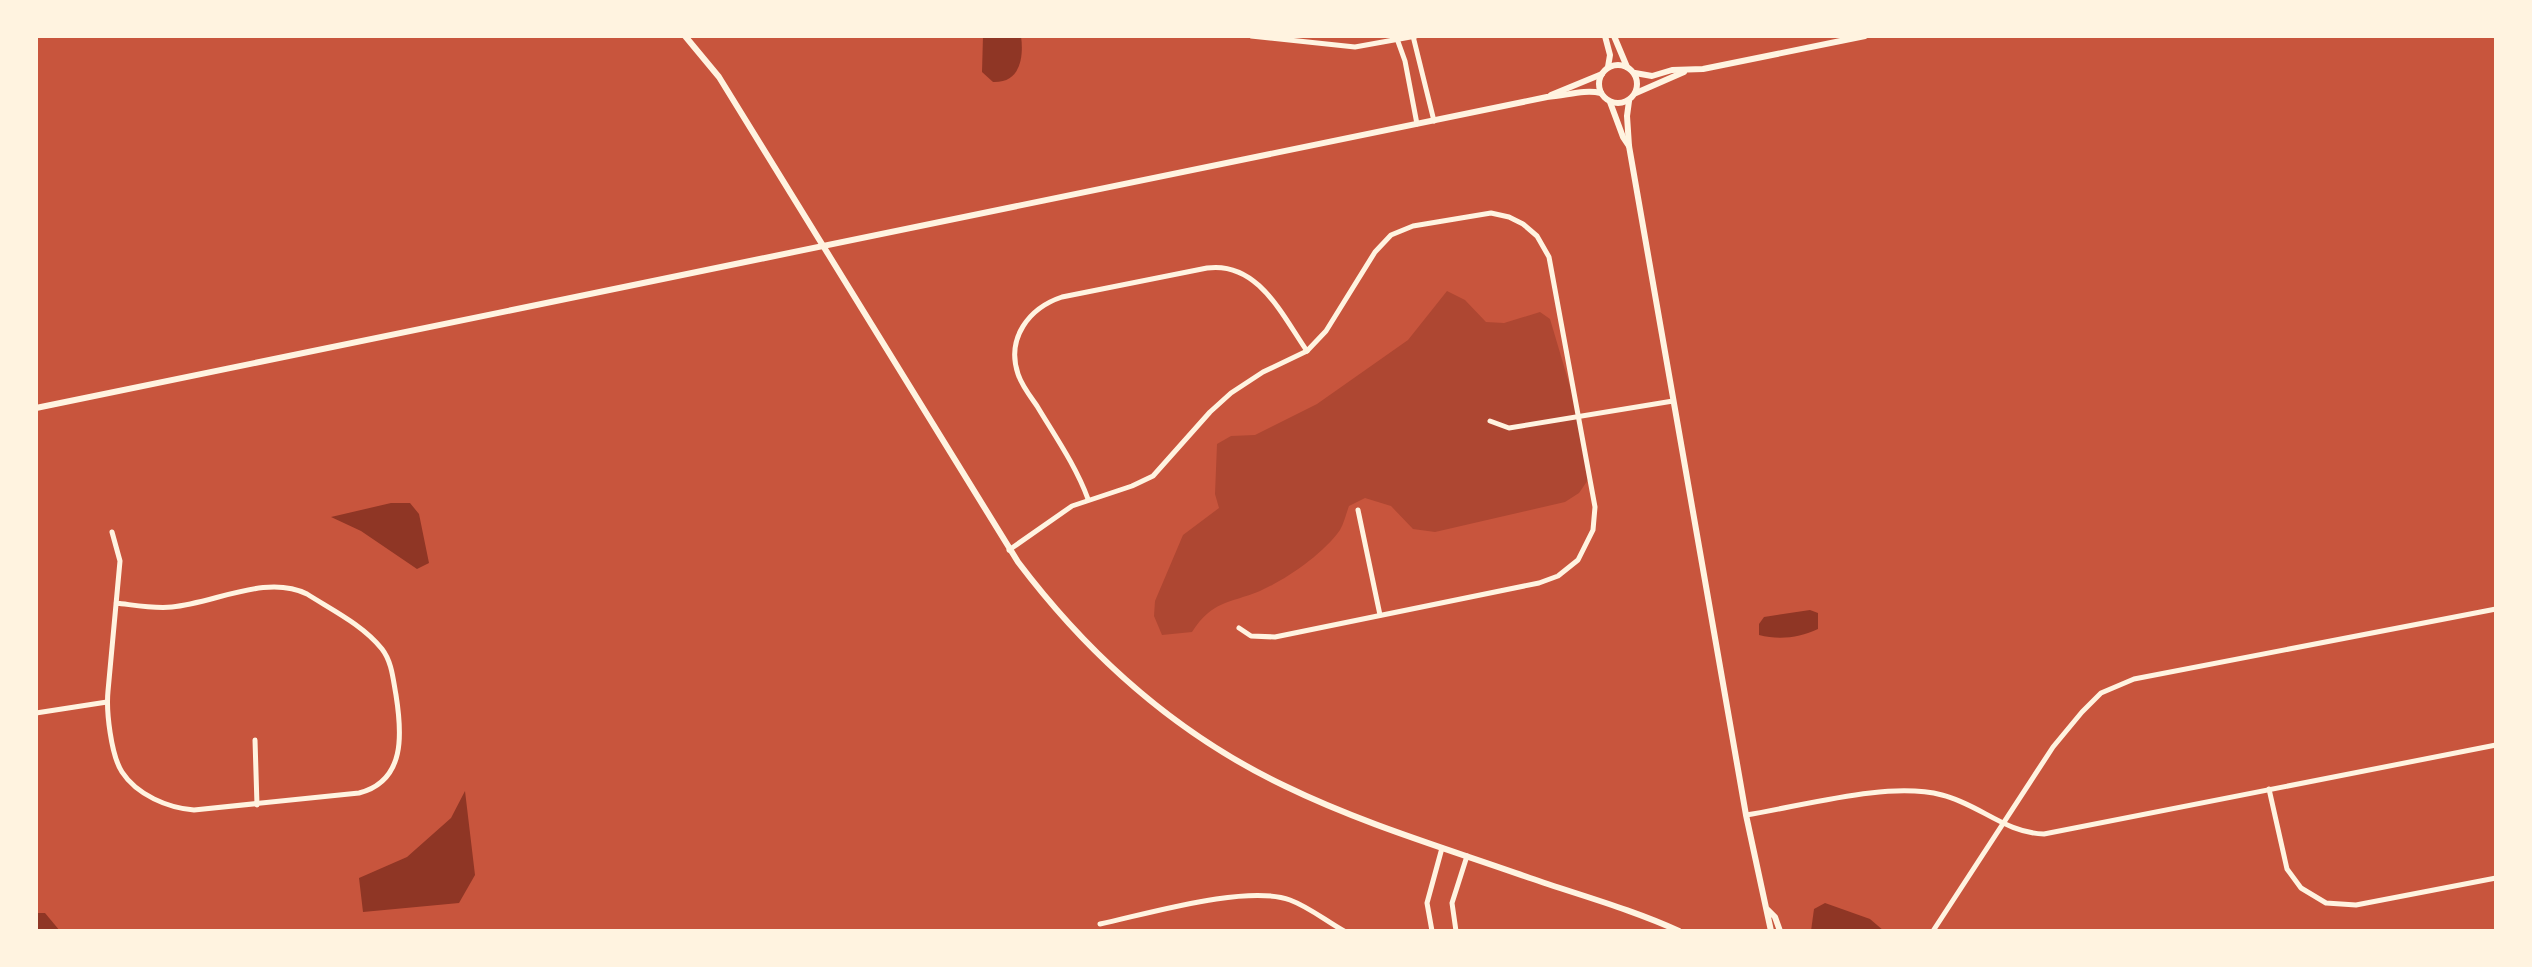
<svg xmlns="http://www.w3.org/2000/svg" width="2532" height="967" viewBox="0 0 2532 967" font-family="Signika,sans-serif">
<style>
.green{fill:#ae4732}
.water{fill:#8f3625}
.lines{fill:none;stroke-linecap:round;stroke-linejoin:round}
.minor{stroke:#fff3e0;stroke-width:5}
.secondary{stroke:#fff3e0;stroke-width:6}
</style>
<rect width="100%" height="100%" fill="#c8553d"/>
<path class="green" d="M1447 291 1465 300 1486 322 1504 323 1540 312 1550 319 1579 417 1590 477 1579 493 1565 502 1435 532 1413 529 1391 506 1365 498 1349 506C1346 514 1344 523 1340 530 1323 554 1287 579 1260 591 1228 604 1213 600 1192 632L1162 635 1154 616 1155 601 1183 535 1219 508 1215 494 1217 444 1231 436 1255 435 1317 404 1408 340Z"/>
<g class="water">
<path d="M983 36H1021C1024 58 1020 83 993 82L982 72Z"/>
<polygon points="391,503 410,503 419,514 429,563 417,569 361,531 331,517"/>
<path d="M1810 610 1818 613V629C1799 638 1779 640 1759 635V624L1764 617Z"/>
<polygon points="465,791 475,875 459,903 363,912 359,878 407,857 451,818"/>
<polygon points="1825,903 1870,919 1884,931 1811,931 1814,909"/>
<polygon points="36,913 45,913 60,931 36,931"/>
</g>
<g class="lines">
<g class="minor">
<polyline points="1251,36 1355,47 1416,36"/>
<polyline points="1396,36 1405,61 1417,124"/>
<polyline points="1413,36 1434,121"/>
<polyline points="1490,421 1509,428 1673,401"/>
<path d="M1088 499C1076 466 1055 436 1037 406 1030 396 1022 386 1018 374 1006 338 1029 308 1062 297L1207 268C1258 261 1282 315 1307 351"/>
<polyline points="1358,510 1380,615"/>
<path d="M112 532 120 561 108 691C106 711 111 755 122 772 137 795 168 808 194 810L359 793C406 781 402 733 396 695 393 679 392 662 382 649 363 625 332 610 307 594 266 574 215 603 172 607 154 609 134 605 116 603"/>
<polyline points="1009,550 1072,506 1132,486 1153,476 1210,412 1231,393 1263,372 1307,351 1326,331 1375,252 1391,235 1413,226 1491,213 1509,217 1523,224 1537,236 1549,257 1595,507 1593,530 1578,560 1558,576 1539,583 1275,637 1251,636 1239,628"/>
<polyline points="36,713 107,702"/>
<polyline points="255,740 257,805"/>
<polyline points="2269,789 2287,869 2301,888 2326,903 2356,905 2496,878"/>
<path d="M1746 815C1803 806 1888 781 1942 795 1979 804 2005 833 2044 834L2496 745"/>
<path d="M1100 924C1147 914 1247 884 1290 900 1309 907 1326 921 1344 931"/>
<polyline points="1432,931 1427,903 1442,848"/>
<polyline points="1456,931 1452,903 1467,856"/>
<polyline points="1933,931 2053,747 2082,712 2101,693 2134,679 2496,609"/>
</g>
<g class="secondary">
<path d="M685 36 719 77 1018 562C1089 656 1178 735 1285 786 1363 824 1448 849 1530 878 1579 895 1631 909 1679 931"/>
<polyline points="1605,36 1610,55 1608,67"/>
<polyline points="1614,36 1627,67"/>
<circle cx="1618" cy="84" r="19"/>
<polyline points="1635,73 1652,76 1672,70 1703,69 1865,36"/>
<polyline points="1636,93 1684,72"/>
<polyline points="1551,95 1602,74"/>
<polyline points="1629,101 1627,116 1629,146 1746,815 1771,931"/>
<polyline points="1610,102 1623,137 1629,146"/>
<path d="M36 408 1547 97C1566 96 1583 89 1601 93"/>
<polyline points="1768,910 1775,917 1780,931"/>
</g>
</g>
<rect width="2532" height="967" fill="none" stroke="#fff3e0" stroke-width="76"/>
</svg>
